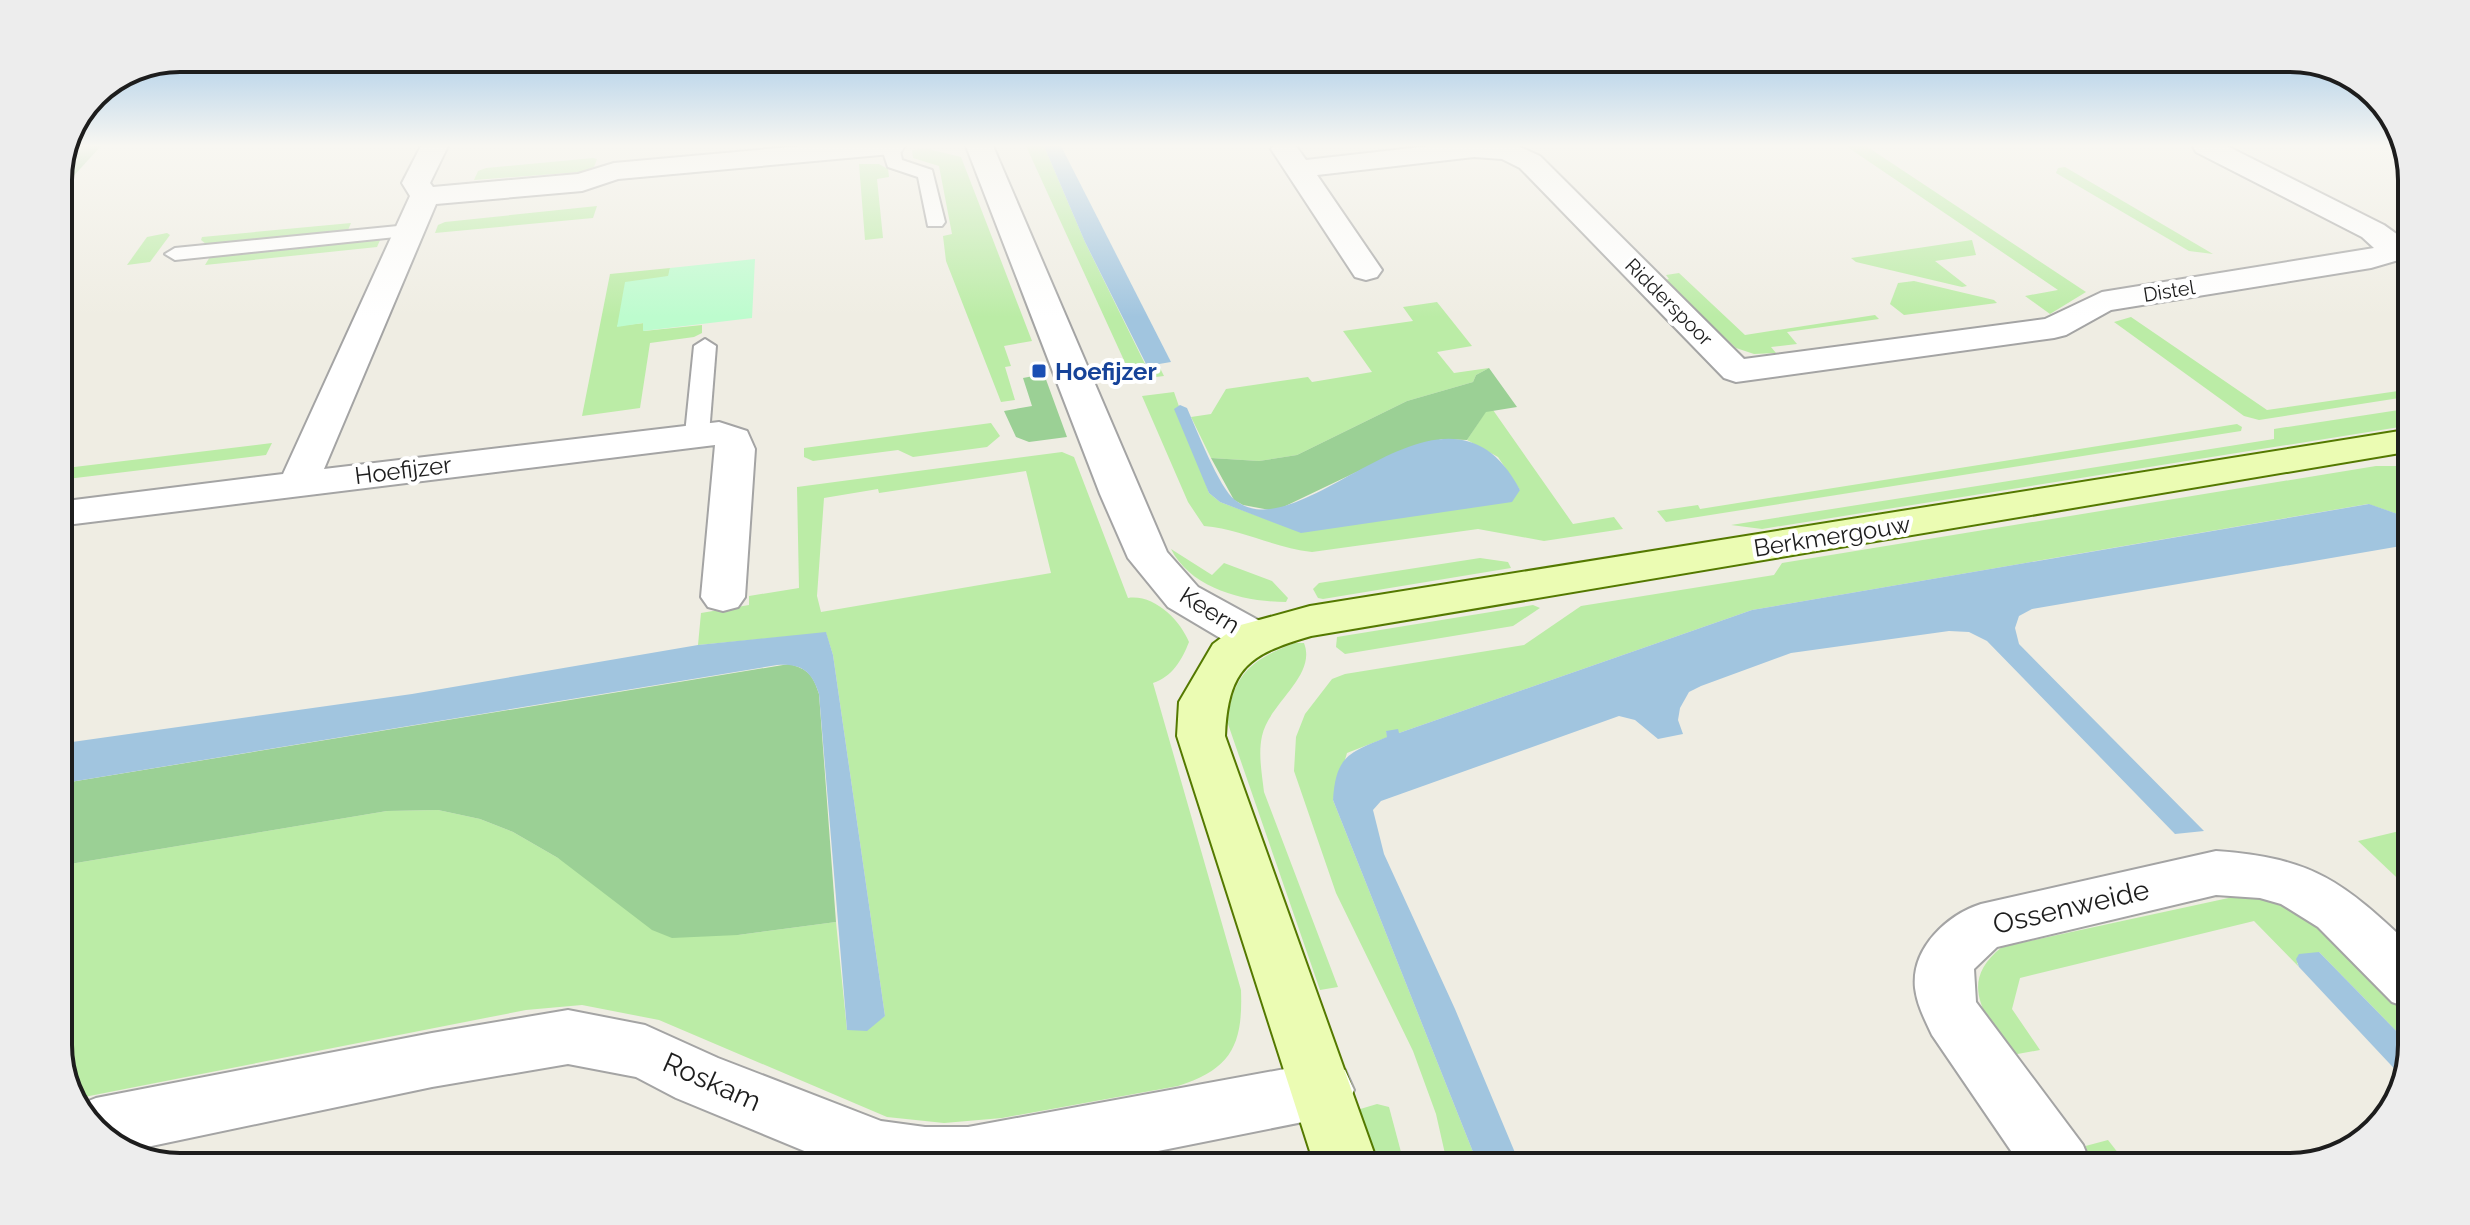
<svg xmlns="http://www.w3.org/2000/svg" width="2470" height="1225" viewBox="0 0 2470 1225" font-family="Raleway,sans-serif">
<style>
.grass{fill:#bbeca6;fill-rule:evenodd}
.forest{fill:#9bd095}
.park{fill:#bdfcce}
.water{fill:#a1c5df}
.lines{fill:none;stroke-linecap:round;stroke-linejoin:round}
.lane-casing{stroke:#a4a4a4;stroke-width:4}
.street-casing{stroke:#a4a4a4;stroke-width:4}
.secondary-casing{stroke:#547900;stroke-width:4}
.lane{fill:#fff;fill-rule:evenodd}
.street{fill:#fff;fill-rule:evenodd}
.secondary{fill:#ebfcb3;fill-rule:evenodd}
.transit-dot{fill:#1a4fb4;stroke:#fff;stroke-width:3}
.labels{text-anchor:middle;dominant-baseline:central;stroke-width:8;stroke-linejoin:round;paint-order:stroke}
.far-street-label{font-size:20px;fill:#1d1d1d;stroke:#fff}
.transit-label{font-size:24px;font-weight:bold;fill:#164399;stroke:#fff;text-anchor:start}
.street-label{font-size:24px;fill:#1d1d1d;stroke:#fff}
.near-street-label{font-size:28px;fill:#1d1d1d;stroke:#fff}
.rim{fill:none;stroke:#1d1d1d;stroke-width:4}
</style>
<rect width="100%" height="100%" fill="#efede3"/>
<g class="grass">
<polygon points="1026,146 1044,146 1085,242 1146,366 1158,364 1164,376 1133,380"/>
<polygon points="1846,146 1866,146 2086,292 2050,314 2025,296 2058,290"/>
<polygon points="928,149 961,157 1032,341 1004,346 1011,366 1005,367 1015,400 1001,402 946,261 943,236 952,234 939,166 913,158 912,150"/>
<polygon points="593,158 597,159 594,167 581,172 474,180 478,171 486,168"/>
<polygon points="859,164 879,164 888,169 889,177 877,179 883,238 865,240"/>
<polygon points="2065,167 2213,254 2189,251 2056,173 2058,168"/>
<polygon points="597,206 593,218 435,233 438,225 445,222"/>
<polygon points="351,223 348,230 220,243 206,244 201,240 202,237"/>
<polygon points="167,233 170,235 150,262 127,265 147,237"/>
<polygon points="381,238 377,247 205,265 211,255"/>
<polygon points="1972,240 1976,255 1935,261 1967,286 1962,287 1856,262 1851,258"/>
<polygon points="670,268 669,276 662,278 617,326 644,323 644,331 702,325 702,333 694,337 650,343 640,408 582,416 610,274"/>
<polygon points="1679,273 1745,335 1875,315 1879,319 1787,332 1797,344 1771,347 1776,353 1754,354 1736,348 1664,280 1669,279 1666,275"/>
<polygon points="1914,281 1994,300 1997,303 1904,315 1890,304 1898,283"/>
<polygon points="1437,302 1472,346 1437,352 1454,373 1489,368 1476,375 1473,382 1407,401 1297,455 1259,461 1211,458 1191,417 1211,414 1226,389 1308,377 1312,382 1372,372 1343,331 1413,321 1403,307"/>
<polygon points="2131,317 2267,410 2412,389 2412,396 2259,420 2244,416 2114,322"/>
<path d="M1174 392 1209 493 1220 502 1301 532 1520 490 1498 457 1467 440 1486 411 1493 410 1573 524 1614 517 1623 529 1544 541 1478 529 1312 552C1274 548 1242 529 1204 526L1188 502 1142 396Z"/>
<polygon points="2412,408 2412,425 1762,529 1731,525 2274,439 2274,429"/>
<polygon points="991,423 1000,436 987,447 913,457 898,450 813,461 804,457 804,448"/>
<polygon points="2237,424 2242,427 2241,431 1666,522 1657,511 1698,505 1700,509"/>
<polygon points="272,443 266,455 67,479 61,475 66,468"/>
<path d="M1062 452 1074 457 1128 598C1154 594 1180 620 1189 642 1182 660 1172 677 1153 683L1241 990C1243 1044 1232 1069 1178 1086L1002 1118 944 1123 887 1117 659 1020 582 1005 526 1010 74 1099 58 1053V866L387 811 438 810 480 819 513 832 558 858 738 935 836 922 847 1030 885 1016 833 655 826 633 698 645 701 613 749 605V596L799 588 797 487ZM1026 471 1051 573 821 612 817 596 824 498 878 489 879 493Z"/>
<polygon points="2376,466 2412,466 2412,519 2368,504 1752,610 1399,733 1386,731 1388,737 1347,753 1333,800 1479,1167 1448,1167 1436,1114 1413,1051 1336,893 1294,771 1296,737 1305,714 1332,679 1345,674 1524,645 1581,606 1774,575 1782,563"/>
<path d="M1171 549 1212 575 1224 563 1272 581 1288 598 1286 602C1245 602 1191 589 1171 549Z"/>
<polygon points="1480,558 1508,562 1511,568 1323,599 1318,598 1313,589 1319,583"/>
<polygon points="1533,605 1540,608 1513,626 1345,654 1336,647 1337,637"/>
<path d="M1295 643H1304C1317 676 1269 703 1262 736 1258 754 1262 774 1264 792L1338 987 1320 990 1228 724C1231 675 1252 659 1295 643Z"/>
<polygon points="2412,828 2412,892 2358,841"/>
<path d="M2247 894 2288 904 2342 939 2412 1009V1047L2319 952 2297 963 2299 967 2254 921 2020 978 2012 1009 2040 1050 2012 1055C1986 1017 1956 983 2002 947Z"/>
<polygon points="1377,1104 1389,1107 1405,1167 1377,1167 1357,1110"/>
<polygon points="2108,1140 2129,1167 2093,1167 2078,1148"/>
</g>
<g class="forest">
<polygon points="70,146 101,146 58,193 58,173"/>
<polygon points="1489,368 1517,407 1486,412 1467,440 1442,439 1394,454 1275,511 1243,505 1234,500 1211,458 1259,461 1297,455 1407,401 1473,382 1476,375"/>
<polygon points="1044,374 1067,437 1029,442 1016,437 1004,411 1032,406 1023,378"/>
<path d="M789 664C808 669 813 675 819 694L836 922 738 935 672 938 652 930 558 858 513 832 480 819 438 810 387 811 58 866V784Z"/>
</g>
<polygon class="park" points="755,259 752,318 643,331 643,323 617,327 625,282 668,276 670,268"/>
<g class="water">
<polygon points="1044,146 1061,146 1171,362 1147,366 1085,242"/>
<path d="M1180 405 1187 408C1196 428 1219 488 1235 500 1303 555 1445 347 1520 490L1512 502 1301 533 1220 502 1209 493 1174 409Z"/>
<path d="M2369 504 2412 519V547L2401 546 2032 609 2019 616 2015 628 2019 644 2204 831 2175 834 1987 641 1969 632 1949 631 1791 653 1701 686 1689 692 1680 708 1678 720 1683 734 1658 739 1635 720 1619 716 1381 801 1373 810 1384 854 1455 1009 1521 1167H1479L1333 800C1336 755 1349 753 1387 737L1386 731 1398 729 1399 733 1752 610Z"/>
<path d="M826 632 833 655 885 1016 867 1031 847 1030 819 694C812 671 801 663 777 665L58 784V744L412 694 698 645Z"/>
<polygon points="2319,952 2412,1047 2404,1079 2299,967 2296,959 2299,954"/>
</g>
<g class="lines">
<g class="lane-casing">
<g id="lane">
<polygon points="881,146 899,146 902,160 932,170 945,222 942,226 928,226 918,177 888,167"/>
<polygon points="408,225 418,231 415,235 175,260 165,254 175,248"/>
<polygon points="705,339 716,346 709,434 705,439 689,439 685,434 694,346"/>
</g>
</g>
<g class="street-casing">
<g id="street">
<polygon points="421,146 448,146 430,183 433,187 578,174 614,163 802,146 905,146 901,152 891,154 618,179 582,191 436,204 324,469 719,422 747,431 755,449 745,597 738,607 723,611 708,607 701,597 715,445 58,526 58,502 283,474 410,196 402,183"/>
<polygon points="966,146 993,146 1167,552 1198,587 1269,626 1275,637 1269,648 1253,652 1237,648 1168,607 1128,558 1100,494"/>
<polygon points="1274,146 1296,146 1306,160 1430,146 1518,146 1540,156 1744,359 2045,319 2102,292 2374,248 2362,237 2196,152 2193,146 2227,146 2384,225 2398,235 2407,252 2402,259 2371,268 2111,310 2066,335 2054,338 1736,382 1724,378 1520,168 1502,159 1474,157 1317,175 1382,270 1377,277 1366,280 1355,277 1271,149"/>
<path d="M2216 851C2314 858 2343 882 2412 947V1009L2392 1002 2318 927 2281 904 2260 898 2216 895 1997 947 1974 969 1976 1002 2083 1145 2092 1167H2022L1932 1035C1925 1020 1917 1005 1915 988 1911 948 1947 915 1981 904Z"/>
<polygon points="568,1010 645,1025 718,1058 881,1121 925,1127 968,1127 1323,1062 1345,1070 1354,1090 1345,1110 1323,1118 1078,1167 843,1167 676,1098 636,1077 568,1064 432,1087 123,1152 79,1113 76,1106 96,1098 432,1033"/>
</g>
</g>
<g class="secondary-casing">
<path id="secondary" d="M2412 429V451L1311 636C1249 654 1228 668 1225 736L1379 1167H1315L1177 736 1179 702 1213 644 1237 626 1310 606Z"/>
</g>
<use href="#lane" class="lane"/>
<use href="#street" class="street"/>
<use href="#secondary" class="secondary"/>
</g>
<linearGradient id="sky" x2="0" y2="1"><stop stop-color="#8bbbe4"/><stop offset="0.46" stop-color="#f8f7f2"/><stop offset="1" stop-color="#f8f7f2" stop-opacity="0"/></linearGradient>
<rect width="2470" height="317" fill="url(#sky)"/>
<rect class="transit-dot" x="1031" y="363" width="16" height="16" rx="4"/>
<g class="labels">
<g class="far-street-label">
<text transform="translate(2169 291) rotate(-9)">Distel</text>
<text transform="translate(1669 302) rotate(45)">Ridderspoor</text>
</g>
<g class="transit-label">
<text x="1055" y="371">Hoefijzer</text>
</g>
<g class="street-label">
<text transform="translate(403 470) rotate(-7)">Hoefijzer</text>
<text transform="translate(1832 536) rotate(-9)">Berkmergouw</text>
<text transform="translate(1210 610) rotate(32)">Keern</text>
</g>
<g class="near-street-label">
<text transform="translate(2071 907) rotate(-13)">Ossenweide</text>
<text transform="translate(712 1082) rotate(24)">Roskam</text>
</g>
</g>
<path d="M0 0H2470V1225H0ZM180 72H2290A108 108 0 0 1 2398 180V1045A108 108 0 0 1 2290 1153H180A108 108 0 0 1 72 1045V180A108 108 0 0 1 180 72Z" fill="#ededed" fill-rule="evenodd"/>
<path class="rim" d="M180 72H2290A108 108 0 0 1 2398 180V1045A108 108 0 0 1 2290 1153H180A108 108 0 0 1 72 1045V180A108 108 0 0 1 180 72Z"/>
</svg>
